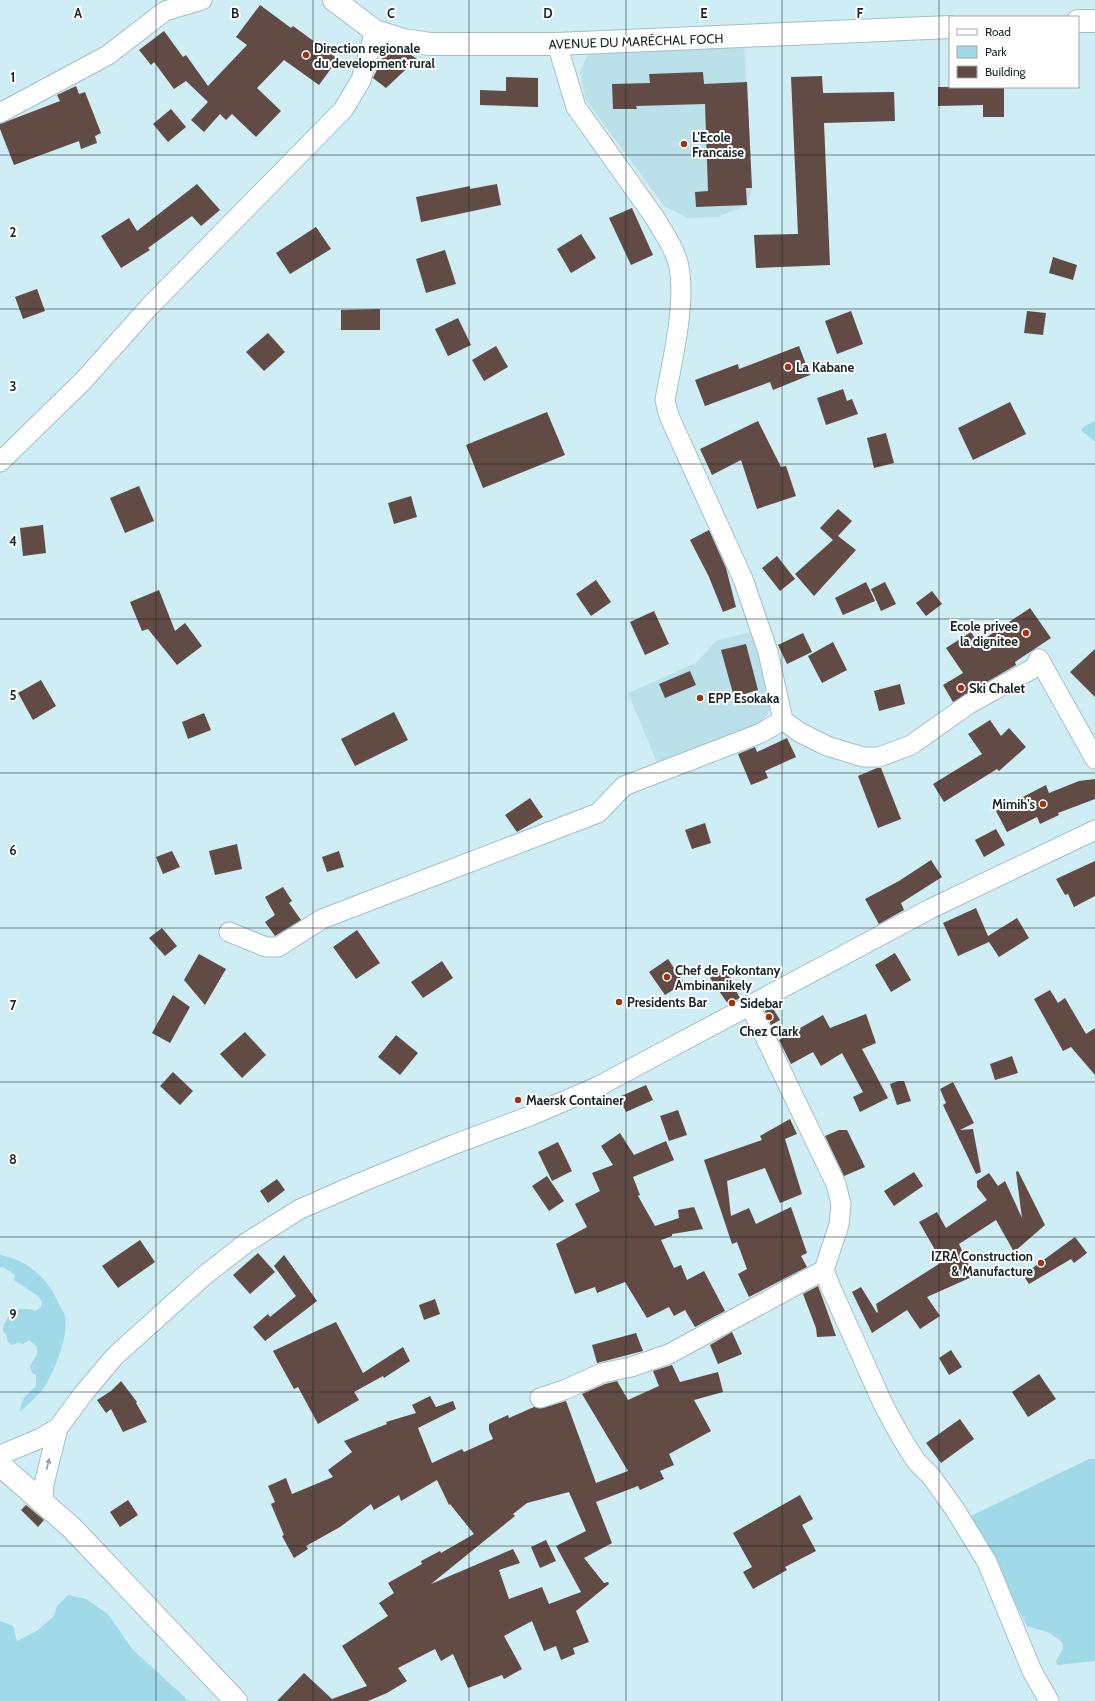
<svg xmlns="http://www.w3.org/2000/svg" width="1095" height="1701" viewBox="0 0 1095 1701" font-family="Cabin,sans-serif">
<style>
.built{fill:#bae0ea}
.green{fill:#a0dae8}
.building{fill:#614b44;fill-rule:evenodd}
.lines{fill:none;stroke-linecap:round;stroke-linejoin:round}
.street-casing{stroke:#a3bfc6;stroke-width:21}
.secondary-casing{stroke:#a3bfc6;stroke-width:24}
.street{stroke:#fff;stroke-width:19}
.secondary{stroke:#fff;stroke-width:22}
.oneway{fill:#989d9f}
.grid{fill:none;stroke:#1b2629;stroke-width:1;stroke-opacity:0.55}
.poi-dot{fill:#9c3514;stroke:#fff;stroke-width:1.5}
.labels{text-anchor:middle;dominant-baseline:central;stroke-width:4;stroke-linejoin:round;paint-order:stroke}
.street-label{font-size:13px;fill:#1b2629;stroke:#fff}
.poi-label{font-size:13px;font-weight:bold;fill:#1b2629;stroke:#fff;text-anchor:start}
.grid-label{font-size:13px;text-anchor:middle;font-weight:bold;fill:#1b2629;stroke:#fff;stroke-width:4;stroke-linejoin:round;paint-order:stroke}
</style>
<rect width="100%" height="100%" fill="#cfedf4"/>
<g class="built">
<polygon points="744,41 752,188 747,205 718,217 687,218 664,206 586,100 580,72 588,54 599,43"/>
<polygon points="755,631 768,691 770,704 768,714 756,726 658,765 628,693 696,663 716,641"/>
</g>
<g class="green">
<polygon points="1095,421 1095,442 1081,430 1085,426"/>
<path d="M0 1255C27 1260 47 1277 58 1302 60 1307 64 1312 65 1316 69 1336 55 1369 45 1386 39 1395 28 1404 20 1412 22 1396 26 1397 36 1386V1375L32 1373 30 1366 37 1354V1347L29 1340 23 1344 19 1343 11 1345 8 1342 6 1334 3 1332C3 1324 6 1320 11 1313H15L18 1309H30L35 1311 41 1307 42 1302 38 1296 14 1280 15 1276C12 1271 7 1271 4 1267L0 1268Z"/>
<polygon points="1089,1459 1095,1459 1095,1661 1057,1665 1056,1661 1063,1649 1062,1642 1050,1633 1027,1626 971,1516"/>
<polygon points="68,1595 86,1599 108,1614 132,1649 189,1701 0,1701 0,1621 13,1626 17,1641 38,1630 54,1616 57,1606"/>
</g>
<g class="building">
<polygon points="260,5 291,28 293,26 338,59 319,85 284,60 257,88 281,111 256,137 232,114 226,120 220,114 204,132 191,120 208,102 186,81 174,89 154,62 151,65 139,50 164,31 183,57 186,55 208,86 247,45 236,37"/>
<polygon points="395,50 410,54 417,59 386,88 373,78 383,57"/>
<polygon points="703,72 704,84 747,82 752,188 746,188 747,205 696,207 695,192 708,191 705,104 636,106 637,109 613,109 612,84 650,83 649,74"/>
<polygon points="822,76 823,93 894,92 895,121 824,123 830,265 756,268 754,235 798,234 791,77"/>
<polygon points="506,77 538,78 538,107 480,105 480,90 506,91"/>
<polygon points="76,86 79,94 85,92 101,133 95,136 97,143 81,149 79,141 14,165 0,129 0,124 60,101 57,95"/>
<polygon points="938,87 1004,87 1004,117 983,117 983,105 938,106"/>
<polygon points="171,109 186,127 168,142 153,124"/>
<polygon points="197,184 220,210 201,226 192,216 148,248 150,250 121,268 101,236 129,218 137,231"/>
<polygon points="497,184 501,205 421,222 416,197 470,186 470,189"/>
<polygon points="632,208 653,255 631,265 609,218"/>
<polygon points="316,227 331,249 290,274 276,253"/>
<polygon points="581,234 596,258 571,273 557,249"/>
<polygon points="445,250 456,284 426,293 416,259"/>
<polygon points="1053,257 1077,265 1073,280 1049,273"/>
<polygon points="37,289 45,311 23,319 15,297"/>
<polygon points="380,309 380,330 341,330 341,310"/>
<polygon points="851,311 863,344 837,354 825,321"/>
<polygon points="1027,311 1046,313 1043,335 1024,333"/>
<polygon points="458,318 471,345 448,356 435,329"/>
<polygon points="268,333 285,352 264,371 246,352"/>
<polygon points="496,346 508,367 484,381 472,360"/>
<polygon points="799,346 810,375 773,390 770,382 705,406 695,380 738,364 739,369"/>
<polygon points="843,389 847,401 852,399 858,414 826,425 817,398"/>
<polygon points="1010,402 1026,434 973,460 958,428"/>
<polygon points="547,412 565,455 483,488 466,445"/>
<polygon points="758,421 781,467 786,466 796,496 757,509 741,460 712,475 700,449"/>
<polygon points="886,433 894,463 874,468 867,438"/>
<polygon points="139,486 154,521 125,533 110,498"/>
<polygon points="411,496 417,517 394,524 388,503"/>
<polygon points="838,509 852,521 838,536 856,550 814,596 795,574 833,540 820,528"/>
<polygon points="43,525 46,553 23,556 20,528"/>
<polygon points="709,530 726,568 736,607 723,612 709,577 690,540"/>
<polygon points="777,556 795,579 780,591 762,568"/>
<polygon points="596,580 611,602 591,616 576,594"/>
<polygon points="866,582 875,601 843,615 835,598"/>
<polygon points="885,582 896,604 881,611 871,589"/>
<polygon points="159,590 175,631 185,623 202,646 177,665 148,629 142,631 130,602"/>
<polygon points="932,591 942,604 926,616 916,603"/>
<polygon points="1030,608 1051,638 1015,662 1016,665 953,702 943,685 963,673 946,648 971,632 978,643"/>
<polygon points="654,611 669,644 645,655 630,622"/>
<polygon points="803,633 812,652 787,664 778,645"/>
<polygon points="833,642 847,670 822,683 808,656"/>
<polygon points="746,644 758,690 734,697 721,650"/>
<polygon points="1095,649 1095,697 1070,672"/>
<polygon points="690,671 696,685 665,698 659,684"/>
<polygon points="41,680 56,706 33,720 18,693"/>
<polygon points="900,684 905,704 879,711 874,691"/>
<polygon points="394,712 408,740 355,766 341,739"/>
<polygon points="204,713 211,730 188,739 182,722"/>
<polygon points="990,720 1001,736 1009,728 1026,747 999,771 997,769 944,802 933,784 982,754 968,734"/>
<polygon points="787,738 796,757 765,771 768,778 751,785 738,754 755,747 757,752"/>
<polygon points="877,768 881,768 901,819 878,828 858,776"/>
<polygon points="1095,779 1095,799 1058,813 1059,815 1040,824 1037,817 1007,832 996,811 1046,785 1049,793 1079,781"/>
<polygon points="530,798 543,817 517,832 505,815"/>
<polygon points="705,823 711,843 692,849 685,830"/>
<polygon points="996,829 1005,845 984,857 975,840"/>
<polygon points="237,844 242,869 215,875 209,851"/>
<polygon points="172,851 180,867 163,874 156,857"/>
<polygon points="339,851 344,867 327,872 322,857"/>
<polygon points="931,860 942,877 901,903 904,910 879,924 865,899 899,881"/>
<polygon points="1095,861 1095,896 1074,907 1068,894 1065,895 1056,879"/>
<polygon points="283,887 292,901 289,903 301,920 275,936 265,922 275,915 265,897"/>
<polygon points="976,908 988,936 1017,918 1029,938 999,957 989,942 958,956 943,923"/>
<polygon points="162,928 177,946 165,956 149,938"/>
<polygon points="357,930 380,963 356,979 333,947"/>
<polygon points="895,953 911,980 891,992 875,965"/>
<polygon points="199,954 226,969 205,1005 184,980"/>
<polygon points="668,959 684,983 665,995 649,972"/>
<polygon points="442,961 453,978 423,998 411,982"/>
<polygon points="724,968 736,986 734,987 740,998 728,1004 710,978"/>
<polygon points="1050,990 1058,1003 1065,998 1086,1034 1095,1028 1095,1075 1071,1047 1063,1051 1034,999"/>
<polygon points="173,995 190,1007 170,1043 152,1033"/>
<polygon points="772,1007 780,1020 771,1025 765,1011"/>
<polygon points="866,1014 876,1043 862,1049 888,1098 860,1112 853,1097 863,1092 842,1053 821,1066 813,1052 791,1064 779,1040 823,1015 830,1028"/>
<polygon points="245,1032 266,1055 242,1078 220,1054"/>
<polygon points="396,1035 418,1053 400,1075 378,1057"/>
<polygon points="1012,1056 1018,1073 995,1080 990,1064"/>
<polygon points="173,1072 193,1091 180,1105 160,1086"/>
<polygon points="898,1081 904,1081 911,1101 897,1105 890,1084"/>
<polygon points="953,1082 974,1123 960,1130 973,1129 981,1172 976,1174 943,1105 946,1103 940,1089"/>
<polygon points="646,1085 653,1100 626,1112 619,1097"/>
<polygon points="678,1110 687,1135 669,1141 660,1116"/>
<polygon points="790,1119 797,1134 785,1139 802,1194 780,1203 765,1168 727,1181 731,1216 749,1208 756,1224 791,1207 807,1253 801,1256 807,1267 749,1297 738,1274 747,1269 737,1242 732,1244 704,1160 762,1140 760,1136"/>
<polygon points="839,1130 847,1130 865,1167 844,1176 825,1136"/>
<polygon points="620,1133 634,1155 666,1141 674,1160 633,1177 640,1195 638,1196 655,1226 679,1218 678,1210 694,1207 703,1229 672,1234 672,1236 661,1240 674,1268 681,1265 687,1280 704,1271 725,1311 695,1327 685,1310 674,1316 669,1307 647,1318 625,1282 597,1293 595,1287 575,1294 556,1244 587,1227 575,1204 600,1191 592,1173 613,1165 601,1146"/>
<polygon points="558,1142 572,1171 552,1181 538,1152"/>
<polygon points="1018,1171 1045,1225 1014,1252 996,1220 959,1244 974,1276 927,1297 940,1316 920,1329 907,1310 872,1333 852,1292 861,1287 877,1313 878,1312 876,1304 942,1262 919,1222 937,1212 946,1228 987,1200 977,1187 977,1181 989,1173 998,1186 1005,1181 1022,1218 1016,1172"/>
<polygon points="914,1172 923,1186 894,1206 884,1191"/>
<polygon points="547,1176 564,1201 549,1211 532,1186"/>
<polygon points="277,1179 285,1190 268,1203 260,1191"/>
<polygon points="1075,1237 1087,1253 1074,1263 1071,1259 1029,1284 1023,1275"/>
<polygon points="140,1240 155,1262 118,1288 102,1266"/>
<polygon points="258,1253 275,1272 250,1294 233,1275"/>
<polygon points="284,1255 317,1301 265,1341 253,1327 268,1314 270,1317 296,1296 274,1266"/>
<polygon points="818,1286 821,1294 836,1336 817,1337 816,1328 803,1294"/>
<polygon points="435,1299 440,1314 424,1320 419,1305"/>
<polygon points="336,1322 363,1373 403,1347 410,1361 384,1378 383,1376 354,1392 359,1400 318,1424 298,1387 294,1389 273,1351"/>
<polygon points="732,1332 742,1354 718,1364 710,1345"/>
<polygon points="636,1333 643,1351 597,1363 592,1345"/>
<polygon points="951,1350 962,1367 949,1375 939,1358"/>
<path d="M672 1365 680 1382 718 1372 723 1392 694 1400 711 1431 669 1454 674 1465 660 1471 664 1479 640 1490 638 1486 596 1502 612 1543 584 1558 604 1583 608 1582 609 1584 576 1611 589 1642 573 1648 575 1654 561 1660 556 1646 544 1651 532 1621 504 1636 522 1669 504 1679 502 1675 468 1688 453 1654 441 1661 435 1649 398 1668 407 1681 387 1693 368 1701H277L304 1673 332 1699 367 1686 342 1646 388 1616 379 1603 394 1593 388 1583 422 1564 421 1561 440 1551 441 1553 474 1534 450 1504 449 1505 437 1480 401 1501 399 1495 374 1510 371 1504 340 1527 306 1546 308 1549 294 1558 282 1536 284 1535 271 1504 275 1502 268 1486 286 1478 292 1494 333 1477 328 1470 352 1452 344 1441 387 1424 386 1422 416 1413 412 1405 430 1396 436 1407 453 1401 456 1409 418 1428 432 1463 462 1449 464 1452 493 1439 489 1430V1424L495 1421 508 1415 509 1418 534 1407 543 1408 566 1401 596 1483 628 1471 582 1394 605 1384 617 1381 628 1400 659 1386 653 1371ZM569 1492 586 1531 556 1546 581 1592 549 1604 542 1587 509 1599 499 1570 520 1563 513 1549 431 1584 515 1516 513 1514 527 1503Z"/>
<polygon points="1039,1374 1056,1399 1028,1417 1012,1392"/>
<polygon points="121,1381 137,1402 136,1403 147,1422 123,1432 111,1409 106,1413 97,1400 111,1391"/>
<polygon points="960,1419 974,1439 941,1463 926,1443"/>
<polygon points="800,1495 813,1519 802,1525 816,1551 785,1567 787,1570 753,1589 743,1572 752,1567 733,1533"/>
<polygon points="128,1500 138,1515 120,1527 110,1512"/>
<polygon points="26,1505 44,1520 38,1527 21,1510"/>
<polygon points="546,1540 556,1561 540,1568 531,1547"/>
</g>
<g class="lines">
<g class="street-casing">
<g id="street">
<path d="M557 44 576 107 655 218C663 232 676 250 679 267 686 305 672 362 665 400L669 416 743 579 768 652 783 720 799 732 827 746 863 757H879L911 745 969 704 1034 668 1039 659"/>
<polyline points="0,113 108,55 165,11 202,0"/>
<polyline points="0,462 83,381 150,306 343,110 361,80 375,31"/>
<polyline points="1039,659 1095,759"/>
<polyline points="229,932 266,947 278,947 322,919 598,813 624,786 761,733 783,720"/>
<polyline points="750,1006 836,1184 841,1204 839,1225 824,1270 831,1288 884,1406 901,1437 916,1461 931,1476 954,1508 987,1562 1032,1671 1049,1701"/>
<polyline points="540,1398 564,1390 602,1373 631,1367 669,1354 824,1270"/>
<polyline points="0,1455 39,1439 58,1428"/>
<polyline points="43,1501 44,1484 58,1428 83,1394 115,1356 205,1275 246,1243 300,1209 362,1182 455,1144 530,1116 599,1086 930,909 1095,830"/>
</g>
</g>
<g class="secondary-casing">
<g id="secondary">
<polyline points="334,0 375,31 403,40 430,44 557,44 950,27"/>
<polyline points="1078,21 1095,21"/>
<polyline points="0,1465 72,1528 236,1701"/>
</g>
</g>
<use href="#street" class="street"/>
<use href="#secondary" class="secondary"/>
</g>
<defs><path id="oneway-solid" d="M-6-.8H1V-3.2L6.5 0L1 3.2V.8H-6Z"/></defs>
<use class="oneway" href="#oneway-solid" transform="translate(48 1464) rotate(-76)"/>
<path class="grid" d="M156 0V1701M313 0V1701M469 0V1701M626 0V1701M782 0V1701M939 0V1701M0 155H1095M0 309H1095M0 464H1095M0 619H1095M0 773H1095M0 928H1095M0 1082H1095M0 1237H1095M0 1392H1095M0 1546H1095"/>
<g class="poi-dot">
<circle cx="306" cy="55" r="4"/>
<circle cx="684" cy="144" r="4"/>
<circle cx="788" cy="367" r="4"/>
<circle cx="1026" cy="633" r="4"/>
<circle cx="961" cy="688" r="4"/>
<circle cx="700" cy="698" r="4"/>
<circle cx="1043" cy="804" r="4"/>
<circle cx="667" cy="977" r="4"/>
<circle cx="619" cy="1002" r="4"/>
<circle cx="732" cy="1003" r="4"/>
<circle cx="769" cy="1017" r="4"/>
<circle cx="518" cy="1100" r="4"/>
<circle cx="1041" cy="1263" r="4"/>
</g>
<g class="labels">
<g class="street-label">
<text transform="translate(636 41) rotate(-2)">AVENUE DU MARÉCHAL FOCH</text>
</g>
<g class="poi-label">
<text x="314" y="48">Direction regionale<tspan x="314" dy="15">du development rural</tspan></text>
<text x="692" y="137">L'Ecole<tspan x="692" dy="15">Francaise</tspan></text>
<text x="796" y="367">La Kabane</text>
<text x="1018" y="626" text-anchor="end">Ecole privee<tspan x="1018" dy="15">la dignitee</tspan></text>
<text x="969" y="688">Ski Chalet</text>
<text x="708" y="698">EPP Esokaka</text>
<text x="1035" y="804" text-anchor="end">Mimih's</text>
<text x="675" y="970">Chef de Fokontany<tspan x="675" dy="15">Ambinanikely</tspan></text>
<text x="627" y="1002">Presidents Bar</text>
<text x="740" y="1003">Sidebar</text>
<text x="769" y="1031" text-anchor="middle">Chez Clark</text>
<text x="526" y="1100">Maersk Container</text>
<text x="1033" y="1256" text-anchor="end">IZRA Construction<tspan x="1033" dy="15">&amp; Manufacture</tspan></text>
</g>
</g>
<g class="grid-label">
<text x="78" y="18">A</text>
<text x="235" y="18">B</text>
<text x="391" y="18">C</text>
<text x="548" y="18">D</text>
<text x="704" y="18">E</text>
<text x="860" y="18">F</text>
<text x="13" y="82">1</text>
<text x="13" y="237">2</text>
<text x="13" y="391">3</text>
<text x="13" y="546">4</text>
<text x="13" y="700">5</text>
<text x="13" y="855">6</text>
<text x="13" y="1010">7</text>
<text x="13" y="1164">8</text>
<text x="13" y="1319">9</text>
</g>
<rect x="949" y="16" width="130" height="72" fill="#ffffff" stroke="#a4a8a9"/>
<rect x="957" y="29" width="20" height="6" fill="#ffffff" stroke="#a4a8a9"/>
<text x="985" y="36" font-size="12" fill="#1b2629">Road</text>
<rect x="957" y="46" width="20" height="12" fill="#a0dae8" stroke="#a4a8a9"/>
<text x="985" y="56" font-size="12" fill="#1b2629">Park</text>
<rect x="957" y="66" width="20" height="12" fill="#614b44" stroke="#a4a8a9"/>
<text x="985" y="76" font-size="12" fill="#1b2629">Building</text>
</svg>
